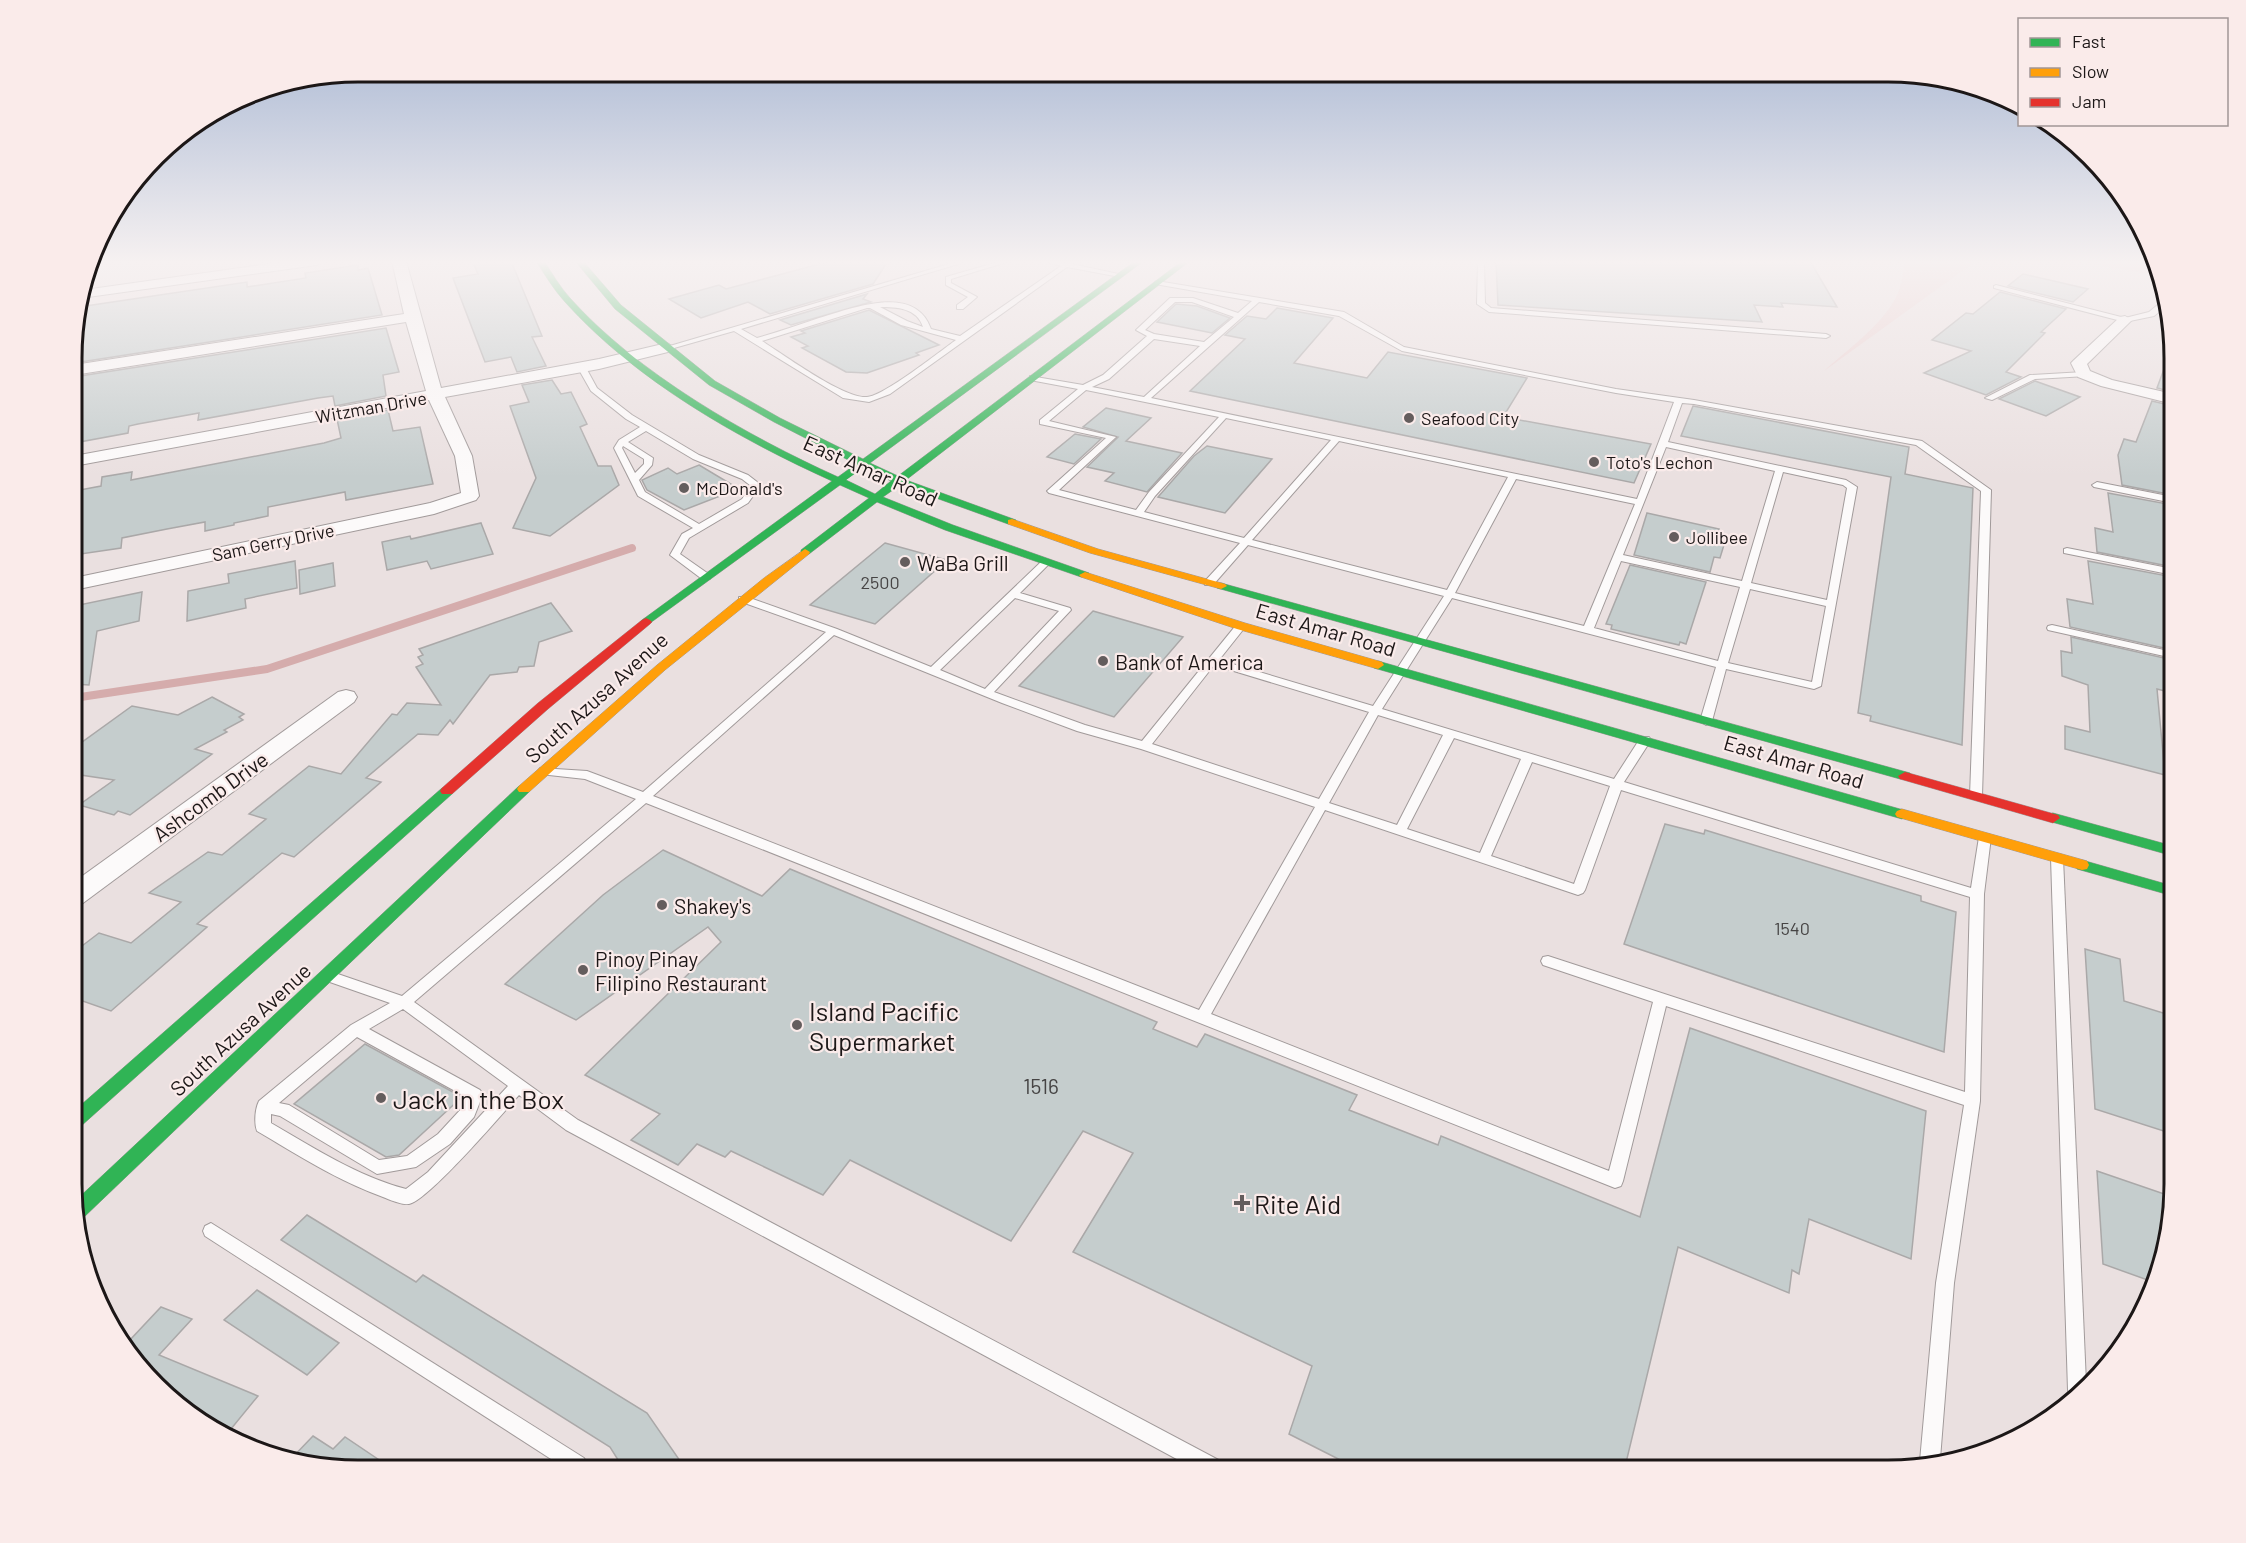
<svg xmlns="http://www.w3.org/2000/svg" width="2246" height="1543" viewBox="0 0 2246 1543" font-family="Barlow,sans-serif">
<style>
.green{fill:#ebd1d1}
.lines{fill:none;stroke-linecap:round;stroke-linejoin:round}
.stream{stroke:#d5acac;stroke-width:8}
.building{fill:#c5cdcd;stroke:#aaa8a8;stroke-width:1.5}
.lane-casing{stroke:#a19a9a;stroke-width:2}
.street-casing{stroke:#a19a9a;stroke-width:2}
.fast-casing{stroke:#a19a9a;stroke-width:1}
.slow-casing{stroke:#a19a9a;stroke-width:1}
.jam-casing{stroke:#a19a9a;stroke-width:1}
.lane{fill:#fcfafa;fill-rule:evenodd}
.street{fill:#fcfafa;fill-rule:evenodd}
.fast{fill:#30b455;fill-rule:evenodd}
.slow{fill:#ff9f0a;fill-rule:evenodd}
.jam{fill:#e5322d;fill-rule:evenodd}
.poi-dot{fill:#645d5d;stroke:#faebea;stroke-width:2}
.labels{text-anchor:middle;dominant-baseline:central;stroke-width:4.5;stroke-linejoin:round;paint-order:stroke}
.far-street-label{font-size:18px;fill:#1c1717;stroke:#faebea}
.far-poi-label{font-size:18px;fill:#1c1717;stroke:#faebea;text-anchor:start}
.number-label{font-size:18px;fill:#464444}
.street-label{font-size:21px;fill:#1c1717;stroke:#faebea}
.poi-label{font-size:21px;fill:#1c1717;stroke:#faebea;text-anchor:start}
.near-number-label{font-size:21px;fill:#464444}
.near-poi-label{font-size:26px;fill:#1c1717;stroke:#faebea;text-anchor:start}
.rim{fill:none;stroke:#1c1717;stroke-width:3}
</style>
<rect width="100%" height="100%" fill="#eae0e0"/>
<g class="green">
<path d="M1905 261H1976L1824 371C1847 350 1886 322 1898 293 1902 284 1903 271 1905 261Z"/>
<polygon points="2077,261 2150,261 2154,275"/>
</g>
<g class="lines">
<polyline class="stream" points="74,698 267,669 632,548"/>
</g>
<g class="building">
<polygon points="472,261 511,261 542,336 532,337 546,366 517,372 511,357 485,362 453,278 478,274"/>
<polygon points="831,261 888,261 873,284 770,314 748,302 701,318 669,299 719,285 726,289"/>
<polygon points="1496,261 1810,261 1837,307 1781,303 1783,307 1754,305 1762,322 1498,305"/>
<polygon points="358,265 358,270 368,268 382,315 74,363 74,321 79,307 247,282 247,287 306,278 305,273"/>
<polygon points="2023,274 2088,289 2073,302 2008,286"/>
<polygon points="2000,292 2066,309 2041,332 2045,333 2006,372 2021,377 1986,395 1924,373 1971,351 1932,340 1966,313 1973,314"/>
<polygon points="867,294 863,299 871,302 791,325 780,320"/>
<polygon points="1176,304 1197,306 1230,318 1212,333 1157,322"/>
<polygon points="1277,308 1333,318 1294,363 1367,378 1388,352 1527,378 1503,417 1651,444 1634,483 1190,391 1245,339 1225,335 1247,316 1266,319"/>
<polygon points="869,310 939,345 916,353 919,355 867,373 846,372 802,348 808,346 791,337 805,333 801,331"/>
<polygon points="386,328 399,372 383,375 386,396 335,406 333,396 318,398 198,420 199,413 138,424 129,426 128,433 74,443 74,377"/>
<polygon points="2171,350 2173,350 2173,392 2157,388"/>
<polygon points="552,380 561,394 571,392 587,424 580,427 598,466 611,466 619,485 550,536 513,528 536,478 510,406 529,402 522,385"/>
<polygon points="2035,381 2080,397 2046,416 1999,399"/>
<polygon points="2152,401 2173,406 2173,495 2122,485 2118,455 2124,439 2136,442"/>
<polygon points="1693,406 1909,447 1905,474 1973,488 1962,745 1870,721 1871,716 1858,713 1891,477 1681,436"/>
<polygon points="1106,408 1151,418 1126,441 1182,453 1147,492 1105,481 1114,473 1087,467 1118,437 1083,427"/>
<polygon points="388,410 393,431 420,427 433,484 346,500 345,492 268,507 268,516 234,523 234,525 205,531 205,522 167,529 122,538 121,548 74,555 74,491 101,486 102,477 132,472 131,480 324,443 341,438 337,419"/>
<polygon points="1075,434 1101,439 1074,464 1047,457"/>
<polygon points="1207,446 1272,459 1225,513 1158,497 1194,456"/>
<polygon points="699,465 736,487 731,489 733,491 684,510 647,490 642,480 668,468 677,474"/>
<polygon points="2108,493 2173,505 2173,567 2097,552 2095,528 2113,532"/>
<polygon points="1647,513 1719,529 1717,533 1727,535 1720,558 1714,557 1710,572 1634,555"/>
<polygon points="481,523 493,554 431,569 427,561 387,570 382,542 410,536 411,539"/>
<polygon points="885,543 947,560 875,624 810,605"/>
<polygon points="295,561 297,588 245,599 246,608 187,621 188,591 229,583 228,574"/>
<polygon points="2088,561 2173,577 2173,650 2070,627 2067,599 2093,604"/>
<polygon points="333,563 335,586 300,594 299,570"/>
<polygon points="1630,565 1706,582 1686,644 1680,642 1679,645 1611,629 1612,625 1606,624"/>
<polygon points="142,592 139,621 97,631 89,685 74,684 74,606"/>
<polygon points="551,603 572,631 539,642 534,666 519,667 517,672 490,675 453,724 450,720 438,735 418,734 366,778 381,782 294,857 282,853 197,924 207,927 111,1011 74,998 74,952 99,933 131,943 181,902 149,893 208,852 222,855 266,819 249,814 309,766 341,774 392,714 397,715 407,703 441,705 416,667 423,664 418,657 423,655 419,649"/>
<polygon points="1093,611 1183,637 1114,717 1019,686"/>
<polygon points="2071,637 2173,660 2173,693 2157,689 2165,775 2065,749 2065,726 2090,732 2088,685 2062,676 2061,651 2072,653"/>
<polygon points="212,697 244,714 239,717 243,720 224,730 227,732 195,749 212,754 130,815 118,811 114,815 79,805 114,780 74,774 74,748 132,706 178,715"/>
<polygon points="1665,824 1704,834 1705,830 1921,896 1921,901 1956,912 1944,1052 1624,944"/>
<polygon points="663,850 762,896 790,869 1157,1022 1153,1029 1197,1047 1205,1034 1357,1095 1349,1110 1438,1145 1441,1136 1640,1217 1690,1028 1926,1111 1911,1259 1809,1219 1799,1274 1792,1270 1789,1293 1678,1247 1624,1471 1362,1471 1289,1434 1312,1366 1073,1252 1133,1153 1083,1131 1011,1241 850,1160 823,1195 731,1151 725,1157 697,1144 678,1165 631,1140 660,1114 585,1075 721,942 708,927 576,1020 505,984 603,895"/>
<polygon points="2085,949 2120,959 2124,1001 2173,1016 2173,1134 2095,1109"/>
<polygon points="365,1044 462,1097 399,1155 386,1157 294,1104"/>
<polygon points="2097,1171 2173,1197 2156,1283 2103,1264"/>
<polygon points="307,1215 416,1282 423,1275 647,1413 687,1471 625,1471 610,1447 281,1240"/>
<polygon points="257,1290 339,1343 307,1375 224,1320"/>
<polygon points="161,1307 192,1319 159,1355 258,1396 226,1435 184,1412 119,1338 128,1342"/>
<polygon points="313,1436 333,1449 345,1437 394,1470 340,1470 290,1460"/>
</g>
<g class="lines">
<g class="lane-casing">
<g id="lane">
<path d="M959 261H968L741 329 757 338C778 332 799 325 819 318 853 308 915 283 931 329L960 336 1061 266 1045 261 1065 263 1076 261 1072 264 1123 275 1120 277 1067 267 890 394 869 402 843 398 734 331 667 350 663 348ZM880 307C897 307 917 308 923 327L907 321ZM867 308H870L901 325 956 340C939 352 884 396 867 397 844 399 784 355 762 341Z"/>
<polygon points="1001,261 1010,261 951,279 951,283 977,297 963,309 957,309 957,305 968,297 946,285 946,277"/>
<polygon points="1478,261 1484,261 1485,303 1491,308 1826,334 1830,336 1826,338 1489,312 1477,304"/>
<path d="M1157 281 1344 312 1404 347 1616 389 1694 400 1922 441 1991 490 1982 796 1980 799H1972L1970 796 1981 491 1916 445 1694 404 1682 403 1668 442 1846 480 1857 487 1821 686 1814 689 1726 669 1712 721 1706 725 1700 721 1716 667 1452 598 1382 709 1614 779 1641 737H1649L1651 740 1624 782 1971 888 1979 837 1981 834H1989L1991 837 1984 894 1980 1101 1954 1283 1940 1459 1921 1463 1920 1461 1936 1283 1964 1105 1666 1006 1623 1181 1621 1186 1615 1188 646 803 414 1002 578 1120 1226 1464 1229 1471H1199L566 1130 519 1095C503 1113 428 1201 409 1204 402 1205 390 1200 383 1197 338 1181 298 1155 257 1131 254 1123 255 1109 259 1101L351 1025 390 1003 327 981 325 977 327 973 332 972 402 996 636 799 585 779 540 774 538 771 540 768 587 771 643 792 826 632 739 601V597H747L837 629 931 667 1043 560H1049V564L1020 593 1070 608 1071 610 994 692 1085 725 1142 741 1237 624 1241 623 1246 626 1219 660 1373 706 1444 596 1248 545 1213 585H1205V581L1240 543 1049 493 1047 491 1106 438 1040 424V420L1078 389 1030 380V376L1083 385 1103 375 1147 336 1136 330 1170 298H1193L1238 313 1252 301 1155 284V282ZM1175 302H1192L1234 317 1204 342 1154 334 1145 330ZM1259 302 1339 316 1402 351 1616 393 1674 402 1637 499 1151 398ZM1154 339 1200 346 1144 397 1092 387 1109 379ZM1086 390 1219 417 1149 492 1136 510 1059 490 1116 437 1049 421ZM1226 418 1331 440 1244 538 1144 512 1155 496ZM1339 441 1508 477 1447 590 1252 540ZM1666 447 1775 471 1742 581 1623 555ZM1783 472 1843 485 1847 488 1827 600 1751 583ZM1516 479 1635 504 1584 626 1455 593ZM1621 561 1740 587 1718 661 1594 628ZM1750 589 1826 606 1812 682 1728 663ZM1015 598 1059 611 985 689 940 670ZM834 635 1002 703 1077 731 1141 749 1315 807 1199 1010 653 796ZM1214 665 1369 712 1319 799 1152 744ZM1378 715 1443 735 1397 825 1329 803ZM1454 738 1521 759 1480 853 1407 829ZM1532 762 1610 786 1574 884 1491 856ZM1621 790 1970 897 1965 1092 1548 956 1543 957 1541 961 1543 965 1653 1002 1609 1171 1211 1014 1325 810 1578 895 1583 893 1585 890ZM403 1009 508 1086 428 1172 406 1189C357 1176 314 1148 271 1123V1114L280 1116 377 1174 416 1167 450 1144 474 1117 483 1094 480 1090 369 1029ZM357 1037 466 1097 462 1108 438 1134 407 1156 379 1160 289 1105 279 1103Z"/>
<polygon points="1996,285 2125,318 2149,312 2160,303 2162,303 2164,308 2154,316 2125,322 1994,288 1994,286"/>
<path d="M579 366H585L597 388 632 415 699 455 748 475 761 485 748 503 689 538 680 554 710 575V579H702L670 555 682 534 693 528 638 496 614 448 619 440 640 427 626 419 591 391 578 368ZM646 431 693 459 742 479 751 486 742 499 699 524 645 492 639 480 652 465 653 458 628 442ZM623 446 644 459V464L635 473 622 448Z"/>
<polygon points="2084,372 2087,372 2087,376 2035,379 1992,400 1985,398 2030,375"/>
<polygon points="2097,482 2173,497 2173,503 2094,487 2092,485"/>
<polygon points="2067,548 2173,569 2173,575 2064,553 2064,549"/>
<polygon points="2052,625 2173,652 2173,658 2048,630 2047,628 2048,626"/>
<polygon points="2057,854 2062,855 2063,858 2086,1383 2070,1396 2068,1390 2051,858 2052,855"/>
<polygon points="211,1223 584,1458 590,1470 568,1470 205,1236 203,1231 205,1226"/>
</g>
</g>
<g class="street-casing">
<g id="street">
<polygon points="290,261 324,261 317,265 81,298 84,290"/>
<polygon points="392,261 406,261 441,388 599,359 667,343 675,348 672,351 599,369 445,397 472,456 479,496 476,500 434,514 74,590 74,578 430,503 461,493 455,456 429,400 74,466 74,456 426,391 406,322 74,375 74,365 404,314"/>
<polygon points="2125,316 2132,320 2087,364 2090,371 2112,380 2173,394 2173,404 2101,386 2078,377 2071,363 2074,360 2120,317"/>
<polygon points="346,690 354,692 357,697 354,702 83,903 74,905 74,882 338,692"/>
</g>
</g>
<g class="fast-casing">
<g id="fast">
<path d="M536 261H544C552 273 560 287 570 298 637 373 747 436 838 477L856 464 774 422 709 385 615 309 575 261H583L621 305 715 381 780 418 863 459 1135 261H1144L870 463 898 476 1182 261H1190L906 480 1016 520V524H1008L900 485 883 497 953 525 1089 573V577H1081L945 530 877 502 809 554H801V550L869 498 840 485 646 626 642 624 640 622 642 620 832 481C737 438 635 380 565 302 554 290 545 275 536 261ZM864 467 891 481 875 494 846 480Z"/>
<polygon points="1221,583 1910,773 1912,776 1910,779 1900,779 1217,588 1217,584"/>
<polygon points="1378,661 1907,811 1909,814 1902,819 1374,668 1372,665"/>
<polygon points="524,785 529,786 531,789 529,792 81,1220 74,1222 74,1202 519,786"/>
<polygon points="447,787 452,788 454,791 452,794 80,1127 74,1129 74,1111 442,788"/>
<polygon points="2053,813 2173,846 2173,856 2048,821 2046,818"/>
<polygon points="2082,860 2173,886 2173,896 2077,869 2075,865 2077,861"/>
</g>
</g>
<g class="slow-casing">
<g id="slow">
<polygon points="1012,519 1098,549 1225,584 1227,586 1221,589 1090,553 1008,524 1008,520"/>
<polygon points="805,549 810,552 809,554 665,670 529,792 519,792 517,789 519,786 657,665 764,578"/>
<polygon points="1085,572 1245,623 1382,662 1384,665 1378,669 1237,629 1081,577 1079,575"/>
<polygon points="1902,809 2087,861 2089,865 2087,869 2082,870 1897,817 1895,814 1897,811"/>
</g>
</g>
<g class="jam-casing">
<g id="jam">
<polygon points="646,618 650,620 652,622 650,624 548,709 452,794 442,794 440,791 442,788 538,703 642,620"/>
<polygon points="1905,772 2058,815 2060,818 2053,823 1900,779 1898,776"/>
</g>
</g>
<use href="#lane" class="lane"/>
<use href="#street" class="street"/>
<use href="#fast" class="fast"/>
<use href="#slow" class="slow"/>
<use href="#jam" class="jam"/>
</g>
<linearGradient id="sky" x2="0" y2="1"><stop stop-color="#a0b1d0"/><stop offset="0.55" stop-color="#f6f1f1"/><stop offset="1" stop-color="#f6f1f1" stop-opacity="0"/></linearGradient>
<rect width="2246" height="477" fill="url(#sky)"/>
<g class="poi-dot">
<circle cx="1409" cy="418" r="6"/>
<circle cx="1594" cy="462" r="6"/>
<circle cx="684" cy="488" r="6"/>
<circle cx="1674" cy="537" r="6"/>
<circle cx="905" cy="562" r="6"/>
<circle cx="1103" cy="661" r="6"/>
<circle cx="662" cy="905" r="6"/>
<circle cx="583" cy="970" r="6"/>
<circle cx="797" cy="1025" r="6"/>
<circle cx="381" cy="1098" r="6"/>
<path d="M1239 1194h6v6h6v6h-6v6h-6v-6h-6v-6h6z"/>
</g>
<g class="labels">
<g class="far-street-label">
<text transform="translate(371 407) rotate(-10)">Witzman Drive</text>
<text transform="translate(273 542) rotate(-12)">Sam Gerry Drive</text>
</g>
<g class="far-poi-label">
<text x="1421" y="418">Seafood City</text>
<text x="1606" y="462">Toto's Lechon</text>
<text x="696" y="488">McDonald's</text>
<text x="1686" y="537">Jollibee</text>
</g>
<g class="number-label">
<text x="880" y="582">2500</text>
<text x="1792" y="928">1540</text>
</g>
<g class="street-label">
<text transform="translate(871 470) rotate(24)">East Amar Road</text>
<text transform="translate(1326 629) rotate(16)">East Amar Road</text>
<text transform="translate(596 697) rotate(-42)">South Azusa Avenue</text>
<text transform="translate(1794 761) rotate(16)">East Amar Road</text>
<text transform="translate(210 796) rotate(-36)">Ashcomb Drive</text>
<text transform="translate(240 1029) rotate(-43)">South Azusa Avenue</text>
</g>
<g class="poi-label">
<text x="917" y="562">WaBa Grill</text>
<text x="1115" y="661">Bank of America</text>
<text x="674" y="905">Shakey's</text>
<text x="595" y="958">Pinoy Pinay<tspan x="595" dy="24">Filipino Restaurant</tspan></text>
</g>
<g class="near-number-label">
<text x="1041" y="1085">1516</text>
</g>
<g class="near-poi-label">
<text x="809" y="1010">Island Pacific<tspan x="809" dy="30">Supermarket</tspan></text>
<text x="393" y="1098">Jack in the Box</text>
<text x="1254" y="1203">Rite Aid</text>
</g>
</g>
<path d="M0 0H2246V1543H0ZM358 82H1888A276 276 0 0 1 2164 358V1184A276 276 0 0 1 1888 1460H358A276 276 0 0 1 82 1184V358A276 276 0 0 1 358 82Z" fill="#faebea" fill-rule="evenodd"/>
<path class="rim" d="M358 82H1888A276 276 0 0 1 2164 358V1184A276 276 0 0 1 1888 1460H358A276 276 0 0 1 82 1184V358A276 276 0 0 1 358 82Z"/>
<rect x="2018" y="18" width="210" height="108" fill="#faebea" stroke="#a19696" stroke-width="1.5"/>
<rect x="2030" y="38" width="30" height="9" fill="#30b455" stroke="#a19696" stroke-width="1.5"/>
<text x="2072" y="48" font-size="18" fill="#1c1717">Fast</text>
<rect x="2030" y="68" width="30" height="9" fill="#ff9f0a" stroke="#a19696" stroke-width="1.5"/>
<text x="2072" y="78" font-size="18" fill="#1c1717">Slow</text>
<rect x="2030" y="98" width="30" height="9" fill="#e5322d" stroke="#a19696" stroke-width="1.5"/>
<text x="2072" y="108" font-size="18" fill="#1c1717">Jam</text>
</svg>
